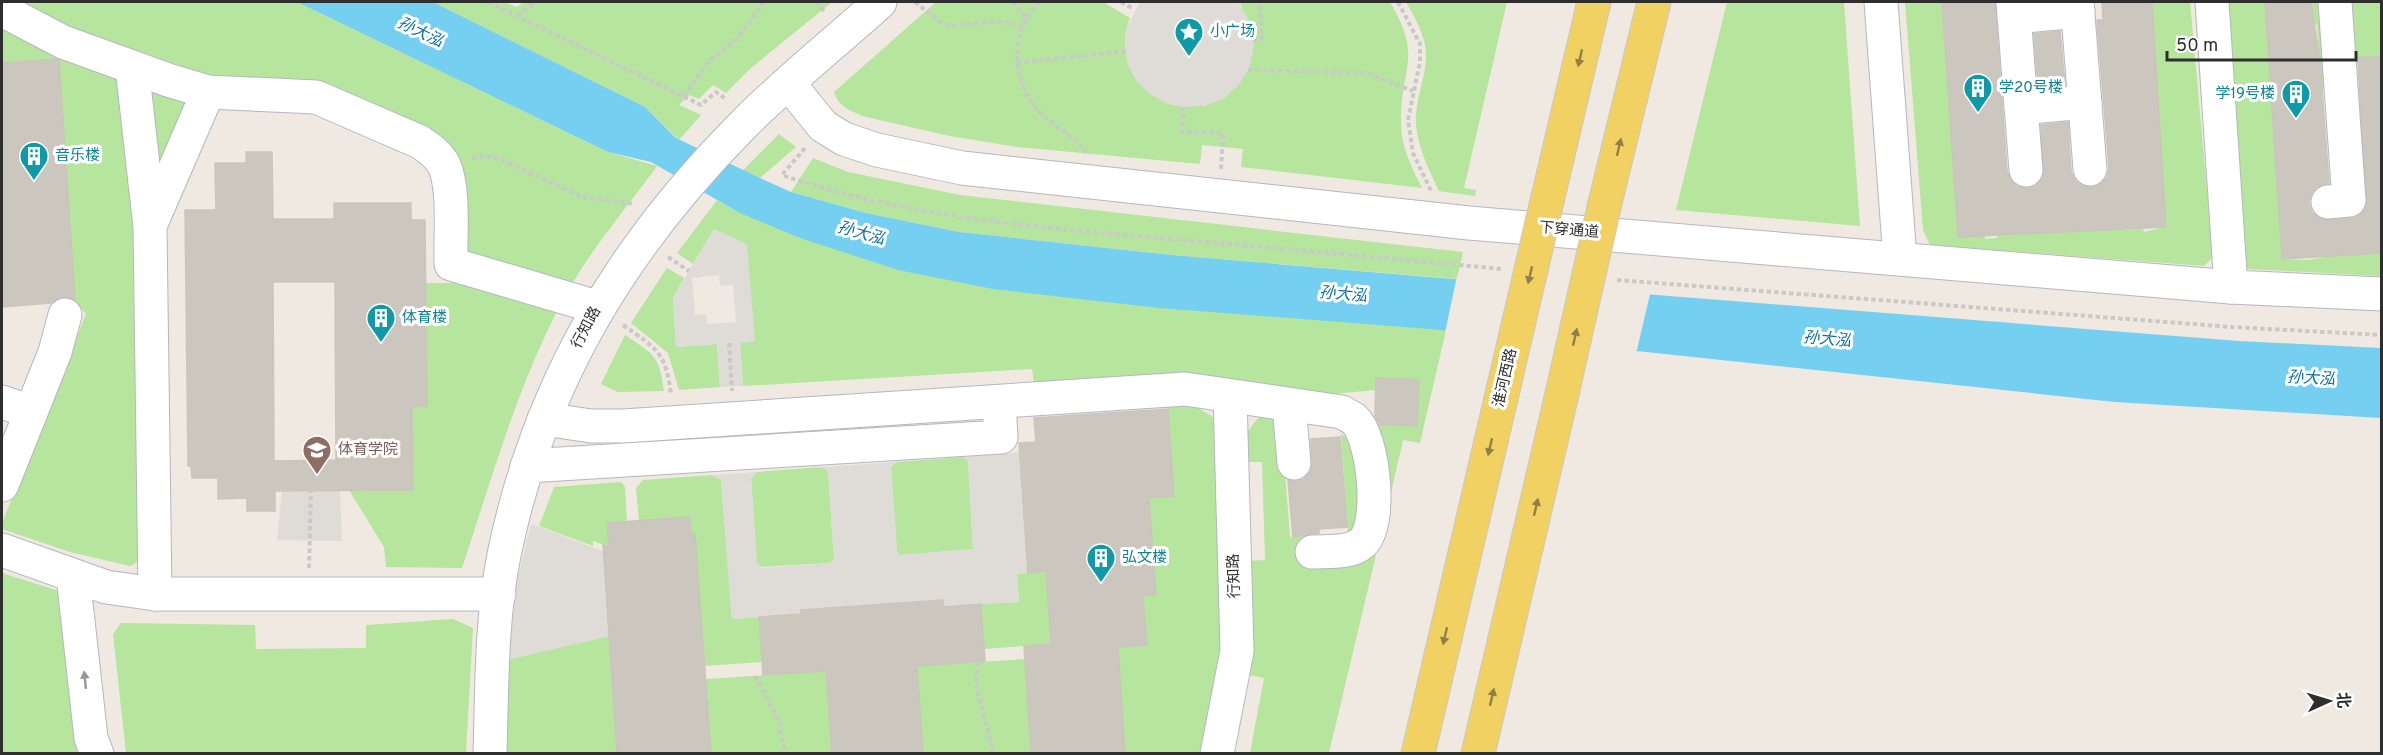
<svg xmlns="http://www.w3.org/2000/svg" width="2383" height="755" viewBox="0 0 2383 755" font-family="Overpass,'Noto Sans SC',sans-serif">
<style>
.green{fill:#b6e59e}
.plaza{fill:#dfdcd8;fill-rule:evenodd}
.water{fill:#75cff0}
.pier{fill:#efe9e1}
.building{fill:#cbc7bf;stroke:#cbc5ba;stroke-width:1.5;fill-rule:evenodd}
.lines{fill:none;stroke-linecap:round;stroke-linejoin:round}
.minor-casing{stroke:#b4b7c1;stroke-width:35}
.major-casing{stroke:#c9c9c9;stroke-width:35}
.path{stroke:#c9c9c9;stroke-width:4;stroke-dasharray:4.5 3;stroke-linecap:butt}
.minor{stroke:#fff;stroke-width:33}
.major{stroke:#f2d163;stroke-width:33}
.major-bridge-casing{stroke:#c9c9c9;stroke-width:35;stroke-linecap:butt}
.major-bridge{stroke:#f2d163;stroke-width:33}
.oneway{fill:#908048}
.oneway2{fill:#969696}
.labels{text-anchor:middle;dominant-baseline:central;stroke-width:6;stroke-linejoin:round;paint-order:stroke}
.culture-label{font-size:15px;fill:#0d838f;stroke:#fff;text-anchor:start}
.street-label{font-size:15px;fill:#2e2e2e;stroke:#fff}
.education-label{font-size:15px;fill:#785e54;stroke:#fff;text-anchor:start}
.water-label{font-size:16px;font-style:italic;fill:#0d6fa3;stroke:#fff}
</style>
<rect width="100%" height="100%" fill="#efe9e1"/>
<g class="green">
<path d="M19 2H297L608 152 657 166C629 205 596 243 572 284 521 372 494 472 462 568L386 567 384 547 349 490 412 406H427L426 283H462L460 180 315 81H233L211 76 65 26Z"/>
<polygon points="433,2 504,2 517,7 523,2 832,2 751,68 726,93 713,85 699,99 689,95 679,105 701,115 679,140 645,107"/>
<path d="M936 2H1103L1130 18C1118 48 1129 74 1151 95L1223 99 1239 84 1250 66 1241 4 1238 2H1390C1424 60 1400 65 1401 123 1401 147 1412 168 1422 188L1241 167 1243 149 1202 145 1200 164 1017 147 950 136 862 116 847 109 838 101 834 92Z"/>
<path d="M1406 2H1507L1464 188 1476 190 1475 196 1439 191C1429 170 1419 150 1416 126 1414 102 1425 81 1426 58 1427 38 1415 18 1406 2Z"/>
<polygon points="1727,2 1844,2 1860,226 1676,210"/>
<polygon points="1905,2 1942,2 1958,237 1985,235 1985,239 1997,238 1999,181 2012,180 2013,186 2034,184 2038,233 2083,231 2079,180 2113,177 2117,230 2143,229 2144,232 2165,227 2154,37 2149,9 2153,9 2152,2 2190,2 2213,257 2204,266 1930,245 1923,230"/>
<polygon points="2226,2 2265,2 2282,259 2308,260 2331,256 2330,242 2327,242 2325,213 2354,208 2346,2 2381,2 2381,56 2349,59 2364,254 2381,253 2381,276 2248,269 2243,266"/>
<polygon points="2311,2 2330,2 2328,89 2321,89 2317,25 2313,24"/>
<polygon points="2,22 114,71 131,95 141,556 137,562 130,566 70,552 2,529 2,523 86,314 75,302 59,59 2,63"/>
<polygon points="152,89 196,99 158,192 149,96"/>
<polygon points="779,134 796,147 760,178 743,170"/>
<polygon points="813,158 848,172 960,195 1463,252 1457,279 1172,255 959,232 866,213 791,192"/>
<polygon points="717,200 740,213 1446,330 1420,443 1403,440 1385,519 1374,424 1417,426 1376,390 1298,397 1035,391 1032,369 743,386 740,342 755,341 714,229 693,264 677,253"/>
<polygon points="667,268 684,278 673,298 676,347 717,344 720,387 679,390 668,353 631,323"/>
<path d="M625 335C654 355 659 354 664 391L618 392 601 384Z"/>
<polygon points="1192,404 1216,419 1223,645 1204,753 1125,753 1118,647 1147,645 1143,596 1156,595 1149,498 1174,495 1168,405"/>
<polygon points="1262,413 1281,419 1290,537 1304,536 1306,559 1312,562 1376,555 1329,753 1250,753 1264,678 1244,674 1247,561 1265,560 1262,462 1244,462 1244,436"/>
<polygon points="1341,433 1357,448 1361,526 1348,539"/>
<polygon points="963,457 968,461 973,549 900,555 897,552 891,467 897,462"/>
<polygon points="822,467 828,470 834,560 828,563 760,567 757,564 751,478 757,472"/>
<polygon points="712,475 721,480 732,619 759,617 762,662 705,666 695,534 691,534 690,518 639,521 636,488 643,480"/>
<polygon points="621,482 625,487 627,522 609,547 593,541 593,546 539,526 554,487"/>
<polygon points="1046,571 1051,644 984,649 981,604 1019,602 1017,574"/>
<polygon points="2,573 59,591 77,753 2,753"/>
<polygon points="453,619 473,628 466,753 126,753 113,634 121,623 255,625 256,649 366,648 366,625"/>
<polygon points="609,636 617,753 502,754 506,660"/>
<polygon points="1025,659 1031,753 923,753 917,666"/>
<polygon points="826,671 832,753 711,753 706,679"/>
</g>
<g class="plaza">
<polygon points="1140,2 1238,2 1251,23 1254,45 1250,66 1239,84 1223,99 1205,106 1183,107 1168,104 1151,95 1137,82 1128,65 1125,46 1127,27"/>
<path d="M714 229 747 244 755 341 740 343 743 386 720 387 717 344 676 347 673 298ZM719 275 720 286 733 285 736 322 707 324 706 314 695 315 692 278Z"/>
<polygon points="1020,452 1028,573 1017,574 1019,602 970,605 944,625 943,601 803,635 775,616 732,619 721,480 712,475 757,472 751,478 757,564 764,568 828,563 834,560 828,471 822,467 897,462 891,467 897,552 900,555 973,549 968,461 963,457"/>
<polygon points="282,491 340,491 342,541 277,540"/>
<polygon points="531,524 603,551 609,636 506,660 513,597"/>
</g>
<polygon class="water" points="297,2 433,2 645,107 676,138 760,178 791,192 866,213 959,232 1172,255 1441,278 2239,341 2381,348 2381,418 2115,402 1430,329 1159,308 993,289 898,270 800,238 740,213 651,162 608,152"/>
<polygon class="pier" points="1457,276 1651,290 1636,354 1445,333"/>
<g class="building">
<polygon points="1942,2 1995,2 2007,171 2011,181 2018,187 2027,189 2036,186 2043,178 2041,125 2068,122 2071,171 2074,179 2081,186 2092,188 2100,185 2107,178 2109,168 2097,20 2103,20 2102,2 2152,2 2166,227 1958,237"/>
<polygon points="2265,2 2311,2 2320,61 2329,183 2317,187 2311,194 2309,203 2312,212 2321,219 2351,219 2360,215 2366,208 2358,58 2382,56 2382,253 2282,259"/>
<polygon points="2060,31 2065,85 2038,88 2034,34"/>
<polygon points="56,59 59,60 75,300 61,297 51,303 2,307 2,63"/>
<path d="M246 152H272L273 219H334V203H411V220H425L427 406H412L413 490 275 491V511H247V498L218 499V478H192L191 466H188L185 210H216L215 163H246ZM273 282H335L336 460 274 461Z"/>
<polygon points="1376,378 1419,380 1417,426 1379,424 1375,416"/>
<polygon points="1168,409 1174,496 1149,498 1156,595 1143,596 1147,645 1118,647 1125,753 1031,753 1024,646 1051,644 1046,571 1028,573 1019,443 1036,442 1034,418"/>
<polygon points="1340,437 1347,527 1319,529 1319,533 1293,537 1288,480 1304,479 1311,471 1311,439"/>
<polygon points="690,517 691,534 695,534 711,753 617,753 603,545 609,547 607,523"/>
<polygon points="943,600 943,607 981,604 985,661 917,666 923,753 832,753 826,671 763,675 759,617 801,614 801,610"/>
</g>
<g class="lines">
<g class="minor-casing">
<g id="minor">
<polyline points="1881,2 1900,259"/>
<polyline points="2013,2 2026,170"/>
<polyline points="2077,2 2090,169"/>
<polyline points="2212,2 2231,287"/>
<path d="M2 10 63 42 168 80 208 92 316 97 420 142C429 148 439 155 444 165 455 189 450 237 451 264L597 307"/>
<polyline points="2014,17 2078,11"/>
<polyline points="132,67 150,227 155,594"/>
<polyline points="789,84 823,126 844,139 877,150 962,168 1469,223 2231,287 2382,294"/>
<polyline points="2021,108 2085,102"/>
<polyline points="2328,202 2349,200 2335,2"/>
<polyline points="150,226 208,92"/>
<polyline points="2,402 31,412"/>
<polyline points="1289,405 1294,463"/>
<path d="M544 419 591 426H623L1185 389 1342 412C1346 415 1351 417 1354 419 1374 437 1383 525 1362 543 1350 554 1327 551 1312 552"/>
<polyline points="527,466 1001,437 999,403"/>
<polyline points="2,485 55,352 65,315"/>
<polyline points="2,550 106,587 155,594 499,594"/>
<polyline points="73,576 91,738 97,754"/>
<path d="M490 754C492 687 491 620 504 555 539 384 621 248 742 126 785 82 835 43 880 2"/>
<polyline points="1217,754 1237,651 1230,396"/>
</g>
</g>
<g class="major-casing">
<g id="major">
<polyline points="1548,197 1594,2"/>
<polyline points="1605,203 1654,2"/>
<polyline points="1418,754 1503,390"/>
<polyline points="1478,754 1562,394"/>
</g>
</g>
<g class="path">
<polyline points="488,2 701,105 716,92 727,100"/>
<polyline points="816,2 825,12"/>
<polyline points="915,2 940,22 949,26 995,21 1022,25"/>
<polyline points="1013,2 1026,18"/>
<path d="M1039 2C1007 36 1011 90 1048 120 1062 131 1077 138 1086 153"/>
<polyline points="1121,2 1134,9"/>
<polyline points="1398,2 1420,44 1420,62 1408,120 1413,153 1431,191"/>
<polyline points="518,16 534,2"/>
<polyline points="1253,40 1262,39 1260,2"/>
<polyline points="1017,63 1126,51"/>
<polyline points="1248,70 1367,73 1413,91"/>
<polyline points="684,96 708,62 736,40 764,2"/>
<polyline points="1183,107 1182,132 1223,133 1221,169"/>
<path d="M805 148 782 175C902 216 1031 227 1158 238 1273 248 1387 258 1502 269"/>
<polyline points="472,158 488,156 500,159 582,197 635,204"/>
<polyline points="668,257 689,271"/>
<polyline points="1617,280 2232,327 2382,335"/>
<path d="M623 325C657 349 666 352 671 395"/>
<polyline points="729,343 732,391"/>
<polyline points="309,568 311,491"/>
<path d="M979 662C970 694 990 721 992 754"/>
<polyline points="755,676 778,719 785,754"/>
</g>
<use href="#minor" class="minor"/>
<use href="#major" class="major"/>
<g class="major-bridge-casing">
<g id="major-bridge">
<polyline points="1503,390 1548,197"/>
<polyline points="1562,394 1605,203"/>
</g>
</g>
<use href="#major-bridge" class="major-bridge"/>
</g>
<defs><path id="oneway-solid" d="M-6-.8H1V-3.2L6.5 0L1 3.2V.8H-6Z" transform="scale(1.5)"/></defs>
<g class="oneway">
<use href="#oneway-solid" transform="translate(1580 58) rotate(103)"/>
<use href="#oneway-solid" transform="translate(1619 147) rotate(-77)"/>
<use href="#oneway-solid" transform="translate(1530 275) rotate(103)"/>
<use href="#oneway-solid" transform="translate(1575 337) rotate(-77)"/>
<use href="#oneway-solid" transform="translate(1490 447) rotate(103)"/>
<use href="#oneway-solid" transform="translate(1536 507) rotate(-77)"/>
<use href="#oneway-solid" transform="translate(1445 636) rotate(103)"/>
<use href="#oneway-solid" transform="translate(1492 697) rotate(-77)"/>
</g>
<use class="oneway2" href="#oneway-solid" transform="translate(85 680) rotate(-96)"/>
<defs>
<g id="sight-pin" transform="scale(1.5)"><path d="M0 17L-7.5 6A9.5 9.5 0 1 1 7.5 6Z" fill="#0f9aa8" stroke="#fff"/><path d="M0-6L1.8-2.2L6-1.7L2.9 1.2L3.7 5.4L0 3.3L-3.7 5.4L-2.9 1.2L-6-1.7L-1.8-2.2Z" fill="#fff"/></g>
<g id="building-pin" transform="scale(1.5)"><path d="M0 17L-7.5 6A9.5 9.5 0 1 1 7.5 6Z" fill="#0f9aa8" stroke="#fff"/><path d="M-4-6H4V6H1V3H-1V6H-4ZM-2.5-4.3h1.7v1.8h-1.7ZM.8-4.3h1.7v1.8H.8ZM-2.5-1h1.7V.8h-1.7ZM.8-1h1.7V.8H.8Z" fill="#fff"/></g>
<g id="university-pin" transform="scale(1.5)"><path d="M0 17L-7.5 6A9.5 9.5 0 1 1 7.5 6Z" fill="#8d6e63" stroke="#fff"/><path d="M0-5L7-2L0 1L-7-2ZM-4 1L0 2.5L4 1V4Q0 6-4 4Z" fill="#fff"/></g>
</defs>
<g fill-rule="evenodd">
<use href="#sight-pin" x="1189" y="32"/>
<use href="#building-pin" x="1978" y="88"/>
<use href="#building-pin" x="2296" y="94"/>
<use href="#building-pin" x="34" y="156"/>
<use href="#building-pin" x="381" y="318"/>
<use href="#university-pin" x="317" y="450"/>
<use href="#building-pin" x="1101" y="558"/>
</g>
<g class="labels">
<g class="culture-label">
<text x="1210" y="32">小广场</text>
<text x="1999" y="88">学20号楼</text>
<text x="2275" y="94" text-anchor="end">学19号楼</text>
<text x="55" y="156">音乐楼</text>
<text x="402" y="318">体育楼</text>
<text x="1122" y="558">弘文楼</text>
</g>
<g class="street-label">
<text transform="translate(1569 231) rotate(5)">下穿通道</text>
<text transform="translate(587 328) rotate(-62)">行知路</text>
<text transform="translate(1506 378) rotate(-77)">淮河西路</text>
<text transform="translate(1235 576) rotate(-92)">行知路</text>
</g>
<g class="education-label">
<text x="338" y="450">体育学院</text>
</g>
<g class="water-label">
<text transform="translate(420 33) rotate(26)">孙大泓</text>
<text transform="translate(861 234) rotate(16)">孙大泓</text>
<text transform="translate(1343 295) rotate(5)">孙大泓</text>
<text transform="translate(1827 340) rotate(5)">孙大泓</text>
<text transform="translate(2311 379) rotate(3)">孙大泓</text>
</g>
</g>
<rect width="2383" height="755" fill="none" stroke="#2e2e2e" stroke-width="6"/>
<g transform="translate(2329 701) rotate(86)" stroke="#ffffff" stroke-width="4.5" paint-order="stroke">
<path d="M0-4.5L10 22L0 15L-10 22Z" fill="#2e2e2e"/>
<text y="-9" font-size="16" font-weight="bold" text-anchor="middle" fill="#2e2e2e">北</text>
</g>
<path d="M2167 51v9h189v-9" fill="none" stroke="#2e2e2e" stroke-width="3"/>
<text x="2176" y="51" font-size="18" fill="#2e2e2e" stroke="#ffffff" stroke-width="4.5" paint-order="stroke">50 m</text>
</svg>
